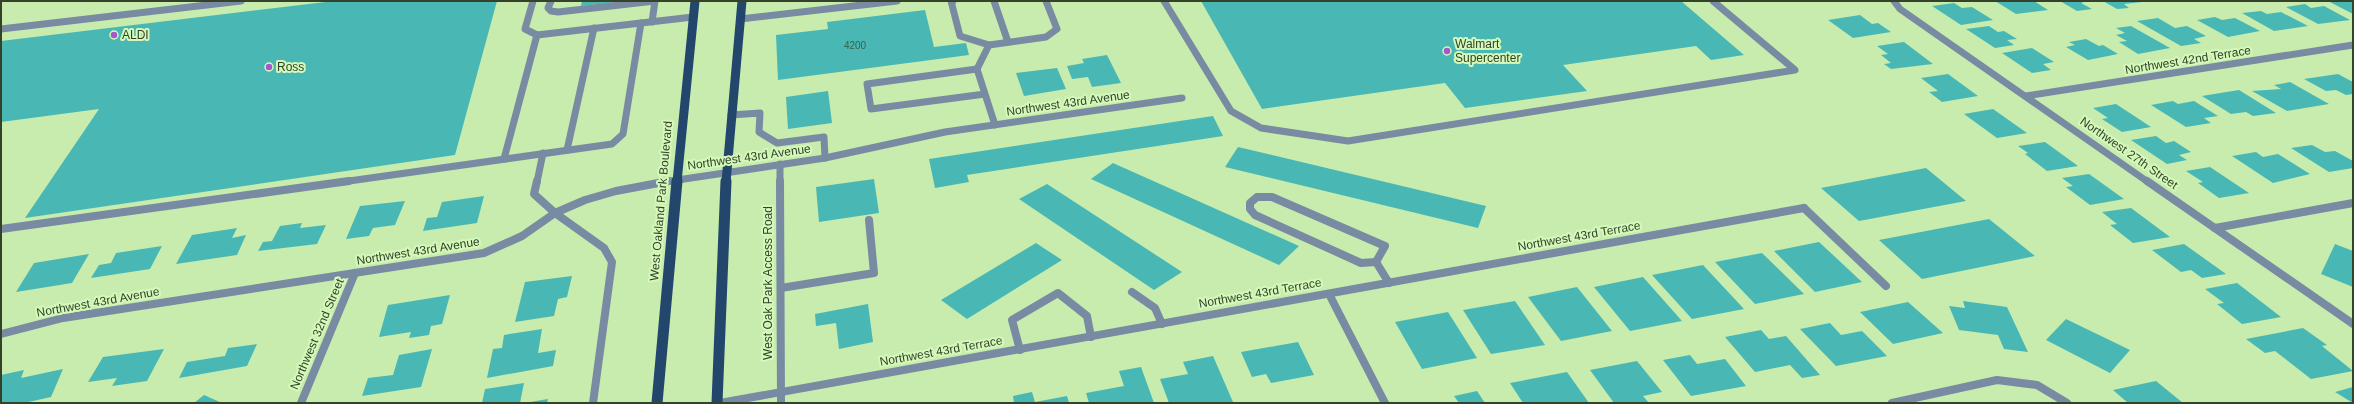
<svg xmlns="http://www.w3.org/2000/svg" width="2354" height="404" viewBox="0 0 2354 404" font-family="Helvetica,sans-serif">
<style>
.building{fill:#49b8b5}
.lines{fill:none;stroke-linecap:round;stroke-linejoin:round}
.lane-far1{stroke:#788ba2;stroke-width:7}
.lane{stroke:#788ba2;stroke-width:8}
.street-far1{stroke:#788ba2;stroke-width:7}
.street{stroke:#788ba2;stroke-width:8}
.primary-far1{stroke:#23466d;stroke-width:9}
.primary{stroke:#23466d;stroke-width:11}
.poi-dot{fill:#a458cb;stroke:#d4f9ba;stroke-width:1.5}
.labels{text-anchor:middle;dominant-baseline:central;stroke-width:4;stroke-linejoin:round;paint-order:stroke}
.number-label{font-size:10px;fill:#38604b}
.poi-label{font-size:12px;fill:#334228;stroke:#d4f9ba;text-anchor:start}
.street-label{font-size:12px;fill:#334228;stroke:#d4f9ba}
</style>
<rect width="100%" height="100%" fill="#c7ecad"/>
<g class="building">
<polygon points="334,1 497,1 455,155 25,218 99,109 1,122 1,41"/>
<polygon points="582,1 618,1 618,2 581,6"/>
<polygon points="1201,1 1681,1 1744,55 1711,60 1696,46 1563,65 1587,91 1465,108 1445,83 1262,109"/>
<polygon points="1995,1 2034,1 2048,10 2016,14"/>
<polygon points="2060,1 2087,1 2081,3 2092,9 2077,11"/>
<polygon points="2103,1 2140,1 2142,2 2124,4 2129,8 2117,9"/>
<polygon points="2328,1 2353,1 2353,14"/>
<polygon points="1954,3 1962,8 1972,7 1993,20 1961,25 1932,6"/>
<polygon points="2305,4 2311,8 2324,6 2350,20 2318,24 2286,7"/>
<polygon points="925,10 934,47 966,43 969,55 778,80 776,35 828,29 827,22"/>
<polygon points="2261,11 2267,14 2281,12 2308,26 2274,31 2242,13"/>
<polygon points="1860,15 1872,24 1878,23 1891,32 1853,38 1828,20"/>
<polygon points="2215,17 2222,20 2235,18 2260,31 2228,37 2197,20"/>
<polygon points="2158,18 2175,28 2187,26 2206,36 2194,39 2201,43 2181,46 2137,21"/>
<polygon points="1989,26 1998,32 2004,31 2017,39 2007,40 2014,45 1995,48 1966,29"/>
<polygon points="2131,26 2170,48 2138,54 2119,42 2127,41 2116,35 2125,33 2116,28"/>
<polygon points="2086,39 2099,46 2103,45 2118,54 2088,60 2066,47 2075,45 2069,42"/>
<polygon points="1904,42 1933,64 1891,69 1884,64 1891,63 1881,55 1888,54 1877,46"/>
<polygon points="2032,48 2054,62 2043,64 2051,70 2032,73 2002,53"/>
<polygon points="1107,55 1121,83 1092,87 1088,77 1072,79 1067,66 1084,63 1082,59"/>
<polygon points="1057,68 1066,89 1024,96 1016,73"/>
<polygon points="1948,74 1978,96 1942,102 1929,92 1938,91 1921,78"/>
<polygon points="2338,74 2353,82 2353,94 2346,95 2336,90 2326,91 2304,79"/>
<polygon points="2290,82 2329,104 2287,111 2252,91 2281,89 2274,85"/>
<polygon points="2239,90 2276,113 2253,116 2246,112 2231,114 2202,96"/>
<polygon points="828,91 832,123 788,129 786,97"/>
<polygon points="2173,101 2178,104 2194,101 2218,116 2204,118 2211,123 2186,127 2151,105"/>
<polygon points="2116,104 2151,127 2122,132 2102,119 2108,118 2093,108"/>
<polygon points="1993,109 2027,133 1997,138 1964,114"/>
<polygon points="1213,116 1223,136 967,175 969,182 935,188 929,159"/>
<polygon points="2156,136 2166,143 2174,141 2191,152 2179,155 2187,160 2167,164 2131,140"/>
<polygon points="2045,142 2078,166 2047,171 2025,154 2028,153 2018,146"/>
<polygon points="2312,145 2325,152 2335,151 2353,161 2353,168 2329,172 2291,148"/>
<polygon points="1238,147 1486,206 1478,228 1225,167"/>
<polygon points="2256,152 2263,157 2278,154 2310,174 2273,183 2232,156"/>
<polygon points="1113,163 1299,246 1279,265 1091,179"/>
<polygon points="2210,167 2249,193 2219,198 2198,183 2203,182 2186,171"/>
<polygon points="1926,168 1966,201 1859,221 1821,188"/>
<polygon points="2089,174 2124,199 2090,205 2066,187 2073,186 2062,178"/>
<polygon points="874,179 879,213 819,222 816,187"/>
<polygon points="1047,184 1182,272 1154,290 1019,199"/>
<polygon points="484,196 477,223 423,231 427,218 437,217 442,202"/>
<polygon points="405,201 395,225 373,228 369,236 346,239 360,206"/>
<polygon points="2131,208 2170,237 2133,243 2110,225 2117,224 2102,212"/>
<polygon points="1989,219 2035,256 1922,279 1879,240"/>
<polygon points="302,223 300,228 326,225 317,244 258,251 263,242 272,241 280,226"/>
<polygon points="237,228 232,238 246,235 237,255 176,264 192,235"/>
<polygon points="1819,242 1862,282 1815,292 1774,251"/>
<polygon points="1036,243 1062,260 967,319 941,300"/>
<polygon points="2184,244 2226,274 2202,278 2191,270 2181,272 2152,250"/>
<polygon points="2335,244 2353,251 2353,287 2321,274"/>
<polygon points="162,246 150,269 91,278 99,265 111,263 116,253"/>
<polygon points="1762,253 1804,294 1755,304 1715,262"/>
<polygon points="89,254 72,283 16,292 34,263"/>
<polygon points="1703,265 1744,309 1692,319 1652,275"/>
<polygon points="572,276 567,297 558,299 554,316 515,322 525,282"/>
<polygon points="1643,277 1682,321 1630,331 1594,287"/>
<polygon points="2237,283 2281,317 2242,324 2217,304 2224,303 2205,289"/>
<polygon points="1577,287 1612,331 1561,341 1528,297"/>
<polygon points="450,295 442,324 431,326 429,335 409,338 411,332 379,337 388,305"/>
<polygon points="1515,301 1545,345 1491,354 1463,310"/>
<polygon points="1963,301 2007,307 2028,352 2004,349 1998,335 1959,330 1949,306 1965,308"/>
<polygon points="1908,302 1943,333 1893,344 1860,312"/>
<polygon points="868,304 873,342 839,349 836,323 816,326 815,314"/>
<polygon points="1448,312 1477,358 1422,369 1395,322"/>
<polygon points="2066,319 2130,350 2110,373 2046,340"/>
<polygon points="1830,323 1841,335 1862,331 1887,356 1836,366 1800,329"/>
<polygon points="2303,328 2327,345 2322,346 2353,371 2311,379 2275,351 2265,353 2246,339"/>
<polygon points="542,329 538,353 556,350 553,366 487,378 493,349 502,348 504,335"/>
<polygon points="1761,330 1769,339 1786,336 1820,375 1802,378 1790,365 1755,372 1725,337"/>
<polygon points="1298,342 1314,375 1271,383 1266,374 1252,377 1241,352"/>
<polygon points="257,344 247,366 179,378 187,362 225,356 228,348"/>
<polygon points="164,349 147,381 112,386 117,378 88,382 103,357"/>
<polygon points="432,349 421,387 362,396 368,378 393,375 399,355"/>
<polygon points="1690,355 1697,364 1725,359 1746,386 1691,396 1663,360"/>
<polygon points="1213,356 1233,402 1169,403 1160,379 1188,374 1183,362"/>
<polygon points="1637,361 1662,392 1643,396 1649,403 1614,403 1590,370"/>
<polygon points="1141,367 1154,403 1089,403 1086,393 1124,386 1119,371"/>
<polygon points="63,369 51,397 24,403 1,403 1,375 24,370 21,378"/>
<polygon points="1567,372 1589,403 1523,403 1510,383"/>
<polygon points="2156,381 2183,403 2128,403 2113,390"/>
<polygon points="524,383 520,403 482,403 485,389"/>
<polygon points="2353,387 2353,403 2335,392"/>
<polygon points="1477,391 1485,403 1459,403 1454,396"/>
<polygon points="1032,392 1035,402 1067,396 1069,403 1014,403 1013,396"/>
<polygon points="204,395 222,403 194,403"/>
<polygon points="548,399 547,403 530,403 530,402"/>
</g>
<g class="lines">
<g class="lane-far1">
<polyline points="533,1 525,29 537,35 693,17"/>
<polyline points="551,1 548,8 551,11 558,12 655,1"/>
<polyline points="953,1 951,1 960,36 989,45 1046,37 1057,29 1046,1"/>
<polyline points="994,1 1008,42"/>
<polyline points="1164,1 1231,111 1261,128 1348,141 1795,70 1713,1"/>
<polyline points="740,19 897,1"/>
<polyline points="652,22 655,1"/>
<polyline points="1,29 241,1"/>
<polyline points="977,69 989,45"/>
<polyline points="985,94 871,109 867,84 977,69 995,125"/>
<polyline points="731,115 760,113 759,132 777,143 824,137 825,158"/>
<polyline points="567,150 594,28"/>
<polyline points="504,159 537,35"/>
<polyline points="342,182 612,144 623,134 641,23"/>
<polyline points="537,182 543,153"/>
</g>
<g class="lane">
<polyline points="537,181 534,194 555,213"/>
<polygon points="1257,197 1272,197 1385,246 1376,262 1361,263 1255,215 1250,209 1250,203"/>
<polyline points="1804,208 1886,286"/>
<polyline points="1,229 349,181"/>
<polyline points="1376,262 1389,283"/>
<polyline points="781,288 874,273 869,220"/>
<polyline points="1132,292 1155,308 1162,324"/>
<polyline points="1020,350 1012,320 1058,293 1087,316 1091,337"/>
</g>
<g class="street-far1">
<polyline points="1894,1 1900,9 2148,182"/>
<polyline points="2026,96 2353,45"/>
<polyline points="780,164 780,182"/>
<polyline points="664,182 825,158 945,132 1182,98"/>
</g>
<g class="street">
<polyline points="780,181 781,403"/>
<polyline points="2147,181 2353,324"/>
<polyline points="555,213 604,248 612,262 593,403"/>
<polyline points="2215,228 2353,203"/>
<polyline points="1329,294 1385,403"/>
<polyline points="1,334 63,318 484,253 522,236 555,213 585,200 616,191 669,181"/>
<polyline points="301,403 355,273"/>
<polyline points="720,403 1804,208"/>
<polyline points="1892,403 1997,380 2037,385 2067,403"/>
</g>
<g class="primary-far1">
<polyline points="677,182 695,1"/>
<polyline points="726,182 742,1"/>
</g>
<g class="primary">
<polyline points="657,403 677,181"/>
<polyline points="717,403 726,181"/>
</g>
</g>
<g class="poi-dot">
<circle cx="114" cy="35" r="4"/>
<circle cx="1447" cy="51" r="4"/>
<circle cx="269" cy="67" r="4"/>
</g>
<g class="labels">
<g class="number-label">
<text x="855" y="45">4200</text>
</g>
<g class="poi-label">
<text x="122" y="35">ALDI</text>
<text x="1455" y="44">Walmart<tspan x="1455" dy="14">Supercenter</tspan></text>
<text x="277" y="67">Ross</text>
</g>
<g class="street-label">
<text transform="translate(2188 60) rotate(-9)">Northwest 42nd Terrace</text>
<text transform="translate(1068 103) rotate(-8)">Northwest 43rd Avenue</text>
<text transform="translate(2129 153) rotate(35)">Northwest 27th Street</text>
<text transform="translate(749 157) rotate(-8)">Northwest 43rd Avenue</text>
<text transform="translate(661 201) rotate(-85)">West Oakland Park Boulevard</text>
<text transform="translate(1579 236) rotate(-10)">Northwest 43rd Terrace</text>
<text transform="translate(418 251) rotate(-9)">Northwest 43rd Avenue</text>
<text transform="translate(768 283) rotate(-90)">West Oak Park Access Road</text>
<text transform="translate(1260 293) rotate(-10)">Northwest 43rd Terrace</text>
<text transform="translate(98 302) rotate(-10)">Northwest 43rd Avenue</text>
<text transform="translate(317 334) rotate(-67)">Northwest 32nd Street</text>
<text transform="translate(941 351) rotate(-10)">Northwest 43rd Terrace</text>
</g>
</g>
<rect width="2354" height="404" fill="none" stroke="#334228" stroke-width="4"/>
</svg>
